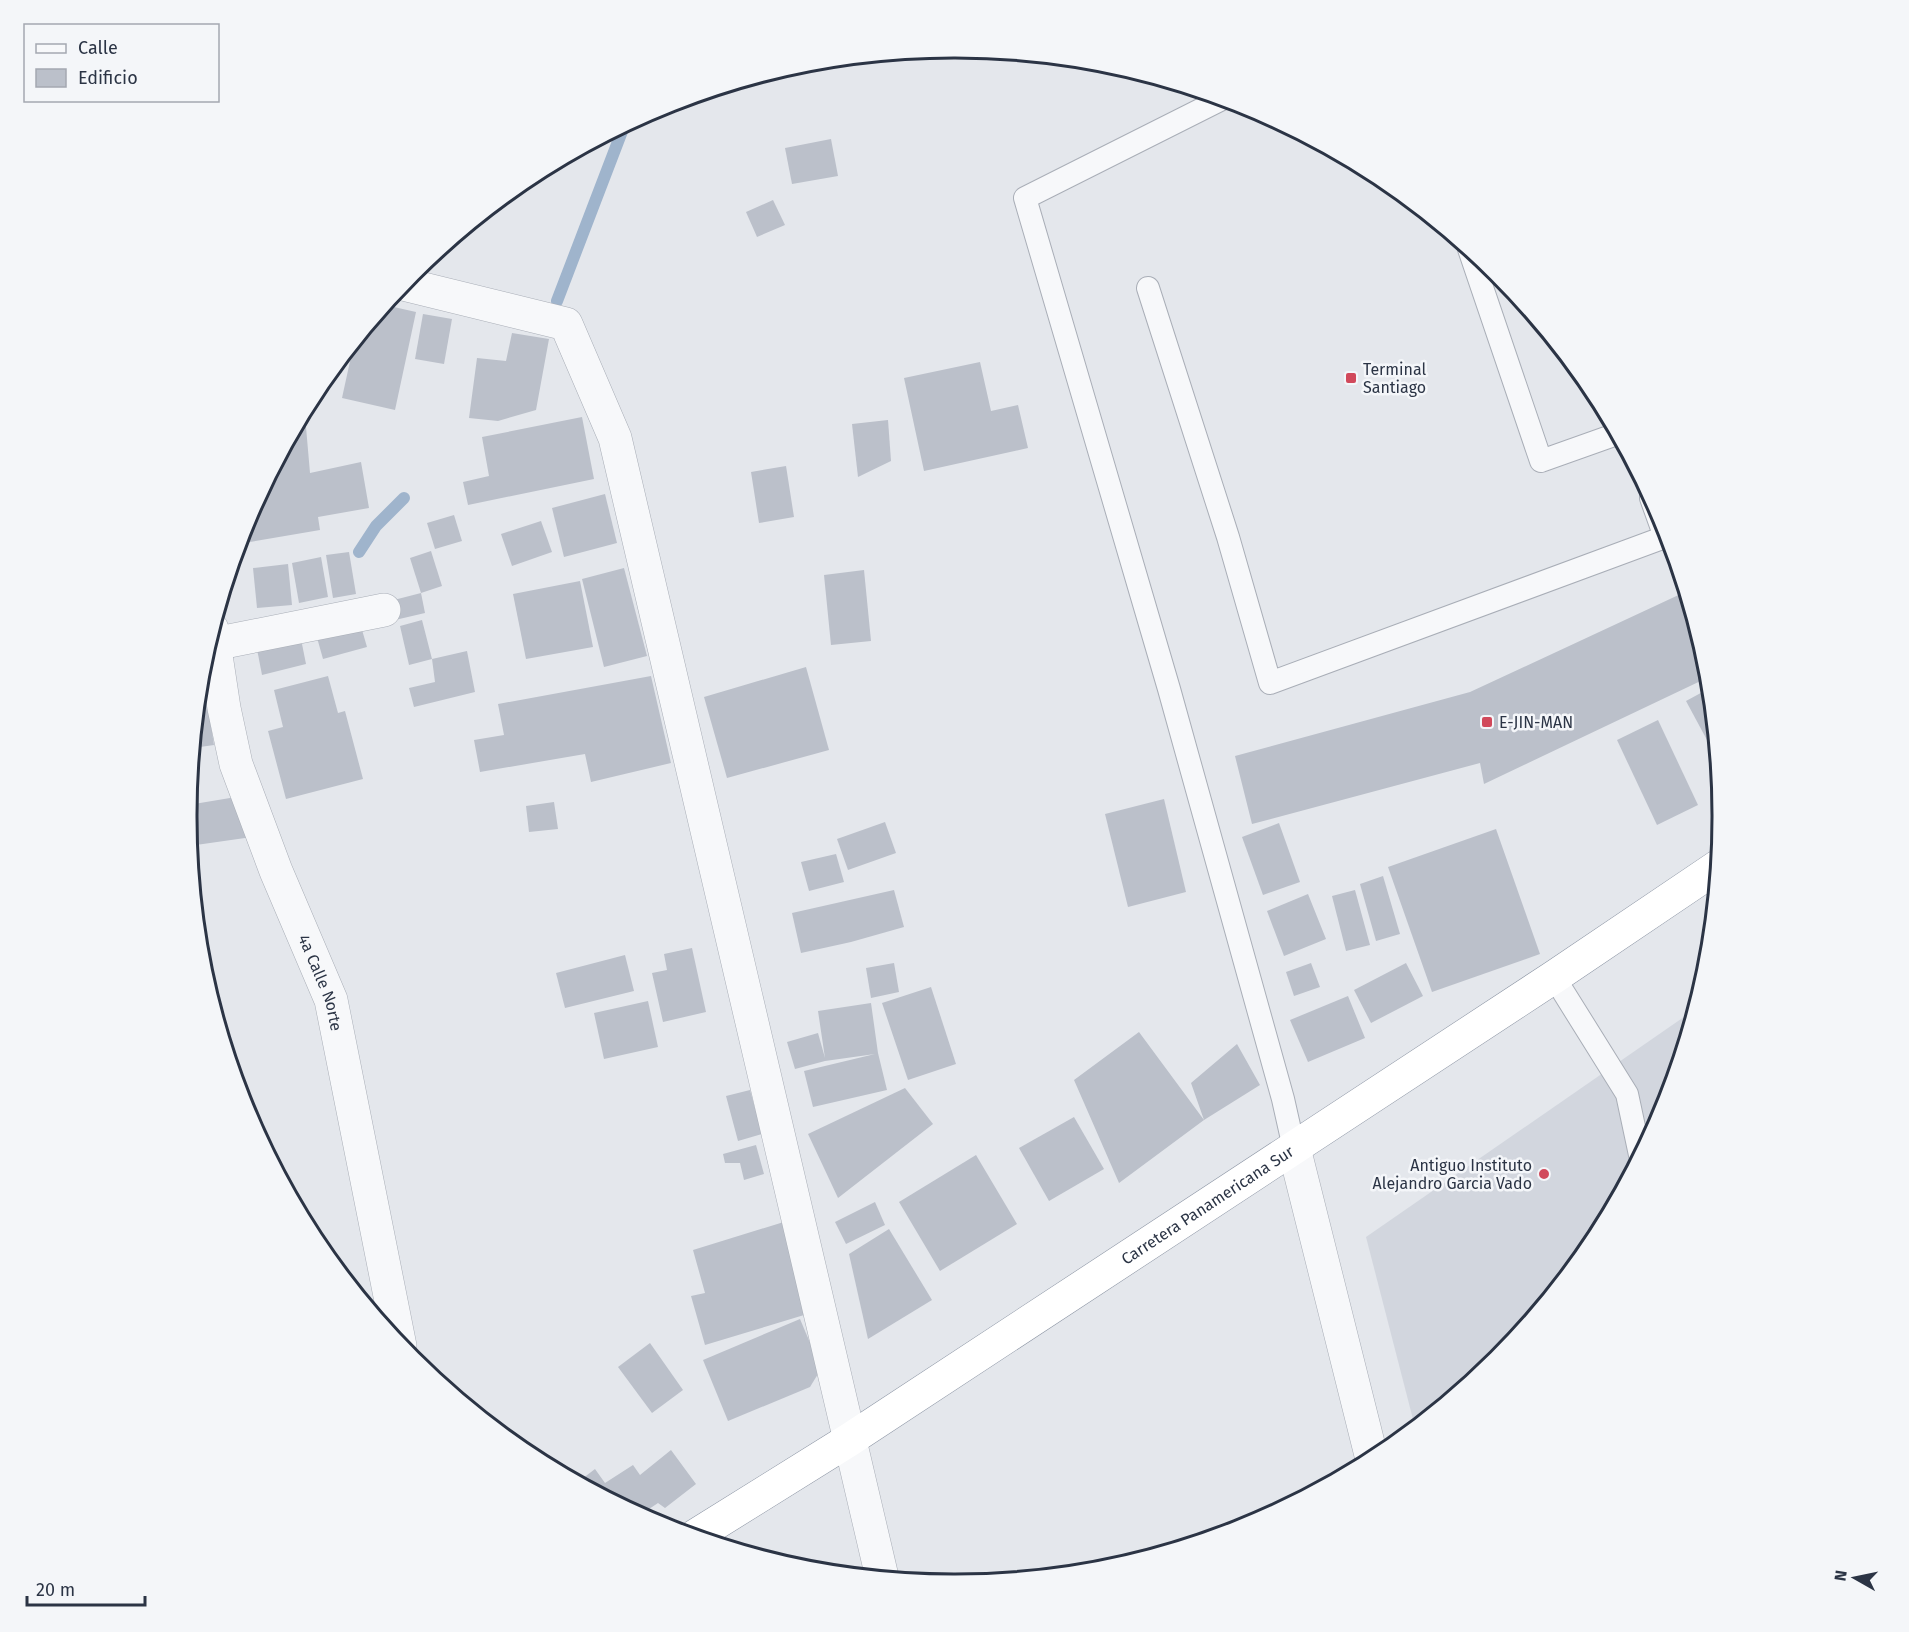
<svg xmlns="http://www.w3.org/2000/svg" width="1909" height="1632" viewBox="0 0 1909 1632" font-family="'Fira Sans',sans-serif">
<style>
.built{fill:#d2d6de}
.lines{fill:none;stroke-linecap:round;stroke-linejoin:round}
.stream{stroke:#9fb4cc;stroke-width:12}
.building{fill:#bbc0ca}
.service-casing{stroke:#a9aeb7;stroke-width:24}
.minor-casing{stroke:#a9aeb7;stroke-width:34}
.trunk-casing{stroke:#8b94a3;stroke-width:34}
.service{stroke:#f7f8fa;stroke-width:22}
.minor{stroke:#f7f8fa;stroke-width:33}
.trunk{stroke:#fff;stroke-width:33}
.poi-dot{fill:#d1495b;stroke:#f4f6f9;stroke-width:2}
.labels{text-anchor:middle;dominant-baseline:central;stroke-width:5;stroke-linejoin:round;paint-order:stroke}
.poi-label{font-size:16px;fill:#2b3445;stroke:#f4f6f9;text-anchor:start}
.street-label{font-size:16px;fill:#2b3445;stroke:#f4f6f9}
.rim{fill:none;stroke:#2b3445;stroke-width:3}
</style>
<rect width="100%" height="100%" fill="#e4e7ec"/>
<polygon class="built" points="1694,1010 1664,1110 1593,1243 1497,1359 1415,1427 1366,1237"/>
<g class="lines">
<g class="stream">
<polyline points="557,301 624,126"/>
<polyline points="359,552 376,526 404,498"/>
</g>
</g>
<g class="building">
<polygon points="831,139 838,176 792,184 785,148"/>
<polygon points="773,200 785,225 757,237 746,212"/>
<polygon points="385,305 416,312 395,410 342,398 354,343"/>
<polygon points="423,314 452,319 444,364 415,359"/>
<polygon points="512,333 549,339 536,410 498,421 469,418 477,358 506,361"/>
<polygon points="980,362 991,411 1018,405 1028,448 924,471 904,378"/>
<polygon points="582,417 594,479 468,505 463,482 489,476 482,437"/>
<polygon points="888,420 891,461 858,477 852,424"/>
<polygon points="296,426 306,427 310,473 361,462 369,508 318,517 320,530 238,544 245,522"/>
<polygon points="786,466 794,517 759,523 751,472"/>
<polygon points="605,494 617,543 564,557 552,508"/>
<polygon points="454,515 462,541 435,549 427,523"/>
<polygon points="541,521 552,552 512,566 501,534"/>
<polygon points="431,551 442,586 421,593 410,558"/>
<polygon points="349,552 356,594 333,598 326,555"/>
<polygon points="321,557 328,597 299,603 292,563"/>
<polygon points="288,564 292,605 257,608 253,568"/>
<polygon points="624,568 647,656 604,667 582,579"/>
<polygon points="864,570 871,641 831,645 824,575"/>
<polygon points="580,581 593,647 526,659 513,594"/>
<polygon points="1685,592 1708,667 1709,677 1484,784 1480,763 1252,824 1235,756 1470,692"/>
<polygon points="421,593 425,613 395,620 390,601"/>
<polygon points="422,620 432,659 467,651 475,692 414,707 409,688 435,682 432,659 409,665 400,626"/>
<polygon points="360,623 367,647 323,659 316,634"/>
<polygon points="301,639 306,664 262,675 257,649"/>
<polygon points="806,667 829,750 727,778 704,697"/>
<polygon points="328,676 338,713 345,711 363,779 286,799 268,731 283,727 274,690"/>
<polygon points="651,676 671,763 591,782 585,754 480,772 474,740 504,735 498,704"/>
<polygon points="1710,688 1716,752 1714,753 1686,701"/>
<polygon points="205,689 214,745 193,748 199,690"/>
<polygon points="1658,720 1698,805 1657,825 1617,740"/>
<polygon points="236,797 252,837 189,846 187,816 188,805"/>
<polygon points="1164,799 1186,892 1128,907 1105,814"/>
<polygon points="554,802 558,829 529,832 526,806"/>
<polygon points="885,822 896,853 848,870 837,839"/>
<polygon points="1279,823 1300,882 1263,895 1242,837"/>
<polygon points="1496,829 1540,954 1432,992 1388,867"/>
<polygon points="836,854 844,882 809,891 801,862"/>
<polygon points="1383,876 1400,934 1376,941 1360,884"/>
<polygon points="894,890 904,927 851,942 801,953 792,913"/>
<polygon points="1355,890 1370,945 1346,951 1332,896"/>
<polygon points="1308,894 1326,939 1284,956 1267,911"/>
<polygon points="692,948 706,1012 663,1022 652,973 667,970 664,954"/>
<polygon points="625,955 634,991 565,1008 556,973"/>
<polygon points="894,963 899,992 871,998 866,968"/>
<polygon points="1311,963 1320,987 1294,996 1286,972"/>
<polygon points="1406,963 1423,996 1371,1023 1354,990"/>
<polygon points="931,987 956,1064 908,1080 882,1003"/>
<polygon points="1348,996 1365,1038 1308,1062 1290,1020"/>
<polygon points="648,1001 658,1047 604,1059 594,1013"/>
<polygon points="871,1003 878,1053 887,1090 813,1107 804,1071 875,1054 825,1061 795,1069 787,1042 818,1033 825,1058 818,1011"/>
<polygon points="1139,1032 1204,1120 1191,1083 1237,1044 1260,1085 1204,1120 1119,1183 1074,1080"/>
<polygon points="905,1088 933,1124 838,1198 808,1134"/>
<polygon points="750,1090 762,1134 738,1141 726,1096"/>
<polygon points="1074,1117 1104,1169 1049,1201 1019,1148"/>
<polygon points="756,1145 764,1174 744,1180 740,1163 725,1163 723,1154"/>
<polygon points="976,1155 1017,1224 940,1271 899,1202"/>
<polygon points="875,1202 885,1225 846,1244 835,1222"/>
<polygon points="787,1221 814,1312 705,1345 691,1296 705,1293 693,1250"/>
<polygon points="889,1229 932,1300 868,1339 849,1254"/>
<polygon points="800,1319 821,1369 810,1387 728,1421 703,1360"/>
<polygon points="650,1343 683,1390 652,1413 618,1367"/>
<polygon points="671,1450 696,1484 665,1508 658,1503 640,1515 578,1482 595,1469 605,1483 633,1465 640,1475"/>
</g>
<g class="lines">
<g class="service-casing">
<g id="service">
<polyline points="1222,99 1025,198 1169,689 1283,1099 1294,1148"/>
<polyline points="1469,249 1541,461 1617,434"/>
<polyline points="1148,288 1228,537 1270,683 1665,537 1651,498"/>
<polyline points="1554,977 1627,1094 1640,1155"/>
</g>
</g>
<g class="minor-casing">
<g id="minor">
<polyline points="403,284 566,324 615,438 882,1577"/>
<path id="s1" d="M212 629 224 708 236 764 276 871 331 1000 400 1346"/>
<polyline points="214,644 384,610"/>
<polyline points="1294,1148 1372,1459"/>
</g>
</g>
<g class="trunk-casing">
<g id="trunk">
<path id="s2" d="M695 1536 849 1440 1554 977 1717 867"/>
</g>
</g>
<use href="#service" class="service"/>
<use href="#minor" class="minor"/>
<use href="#trunk" class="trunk"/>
</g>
<g class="poi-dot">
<rect x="1345" y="372" width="12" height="12" rx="3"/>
<rect x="1481" y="716" width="12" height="12" rx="3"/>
<circle cx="1544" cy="1174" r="6"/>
</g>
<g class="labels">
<g class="poi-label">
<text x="1363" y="369">Terminal<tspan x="1363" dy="18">Santiago</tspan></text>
<text x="1499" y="722">E-JIN-MAN</text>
<text x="1532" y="1165" text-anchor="end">Antiguo Instituto<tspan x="1532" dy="18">Alejandro Garcia Vado</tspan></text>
</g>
<g class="street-label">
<text stroke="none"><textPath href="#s1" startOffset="372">4a Calle Norte</textPath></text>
<text stroke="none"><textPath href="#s2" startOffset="610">Carretera Panamericana Sur</textPath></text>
</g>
</g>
<path d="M0 0H1909V1632H0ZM954 58H955A757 757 0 0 1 1712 815V817A757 757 0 0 1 955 1574H954A757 757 0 0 1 197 817V815A757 757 0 0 1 954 58Z" fill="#f4f6f9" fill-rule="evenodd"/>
<path class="rim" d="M954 58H955A757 757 0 0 1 1712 815V817A757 757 0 0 1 955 1574H954A757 757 0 0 1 197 817V815A757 757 0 0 1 954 58Z"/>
<rect x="24" y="24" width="195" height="78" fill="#f4f6f9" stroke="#a4a8b1" stroke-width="1.5"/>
<rect x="36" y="44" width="30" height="9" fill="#f7f8fa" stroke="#a4a8b1" stroke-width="1.5"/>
<text x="78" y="54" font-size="18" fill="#2b3445">Calle</text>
<rect x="36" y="69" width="30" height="18" fill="#bbc0ca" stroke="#a4a8b1" stroke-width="1.5"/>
<text x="78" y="84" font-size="18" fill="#2b3445">Edificio</text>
<g transform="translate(1855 1578) rotate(279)" stroke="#f4f6f9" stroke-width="4.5" paint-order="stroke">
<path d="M0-4.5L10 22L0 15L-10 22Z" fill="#2b3445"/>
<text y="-9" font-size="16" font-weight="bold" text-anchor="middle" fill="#2b3445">N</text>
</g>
<path d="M27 1596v9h118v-9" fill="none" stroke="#2b3445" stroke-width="3"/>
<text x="36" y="1596" font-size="18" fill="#2b3445" stroke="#f4f6f9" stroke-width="4.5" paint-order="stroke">20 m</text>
</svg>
